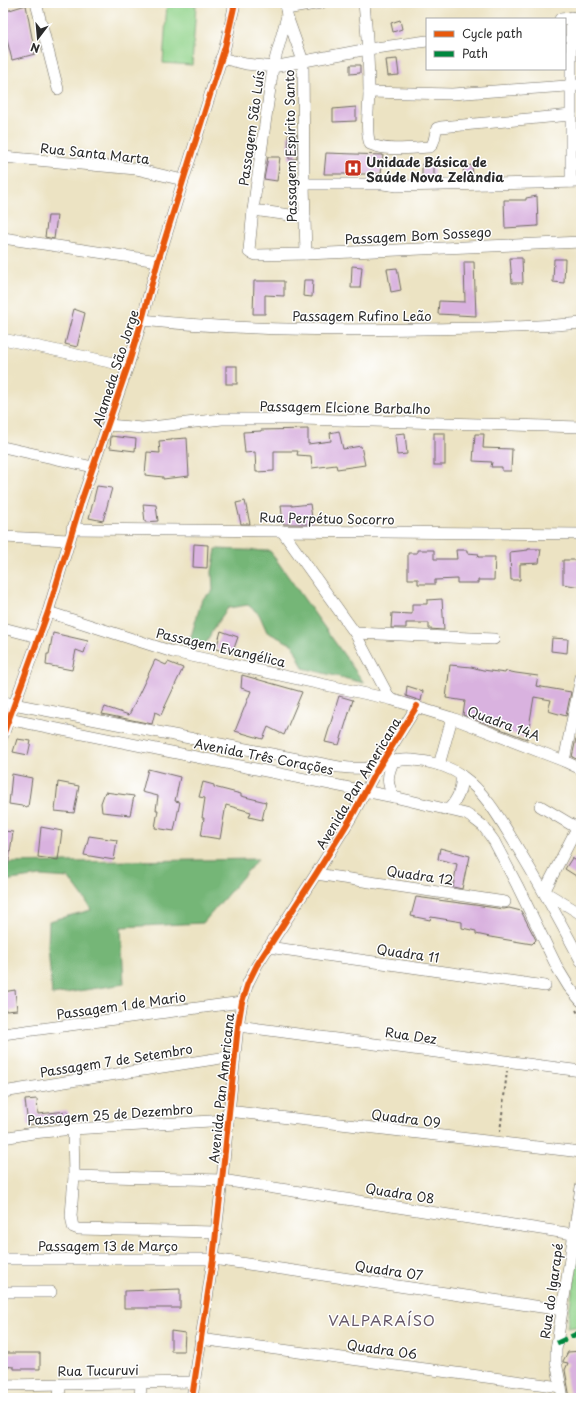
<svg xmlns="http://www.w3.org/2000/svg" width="584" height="1401" viewBox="0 0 584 1401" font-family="'Playpen Sans',sans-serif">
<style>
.green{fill:#92d48b;stroke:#5e805b}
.forest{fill:#75b677;stroke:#507051}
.building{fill:#d9b2df}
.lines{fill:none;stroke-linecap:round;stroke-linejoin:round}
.minor-casing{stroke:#6f6b60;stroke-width:12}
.path{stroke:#6f6b60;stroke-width:2;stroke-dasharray:3 3;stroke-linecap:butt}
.minor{stroke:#fff;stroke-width:11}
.quiet{stroke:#00873e;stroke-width:5;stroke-dasharray:10 5;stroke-linecap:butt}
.cycleway-casing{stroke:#fff;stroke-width:8}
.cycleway{stroke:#e8590c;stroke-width:6}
.labels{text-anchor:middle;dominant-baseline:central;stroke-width:3;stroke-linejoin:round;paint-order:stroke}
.street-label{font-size:13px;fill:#2b2b2b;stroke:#fff}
.poi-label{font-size:13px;font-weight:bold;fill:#2b2b2b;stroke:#fff;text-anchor:start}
.quarter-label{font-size:15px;letter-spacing:1px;fill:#685a6a;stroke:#fff}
</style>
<rect width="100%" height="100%" fill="#fff"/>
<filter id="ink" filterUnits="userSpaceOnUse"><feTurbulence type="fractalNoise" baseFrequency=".025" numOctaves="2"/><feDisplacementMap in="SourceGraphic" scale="8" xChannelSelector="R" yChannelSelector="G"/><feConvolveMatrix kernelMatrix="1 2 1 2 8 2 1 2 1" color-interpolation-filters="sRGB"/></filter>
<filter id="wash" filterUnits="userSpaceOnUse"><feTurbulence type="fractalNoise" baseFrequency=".012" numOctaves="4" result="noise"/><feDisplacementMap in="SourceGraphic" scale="16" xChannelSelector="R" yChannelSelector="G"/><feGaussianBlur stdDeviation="0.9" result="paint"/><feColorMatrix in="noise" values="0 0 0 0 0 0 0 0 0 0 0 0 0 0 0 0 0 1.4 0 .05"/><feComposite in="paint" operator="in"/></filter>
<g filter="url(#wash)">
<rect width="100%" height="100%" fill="#ece3c3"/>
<g class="green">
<polygon points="167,3 196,5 192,65 163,63"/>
<polygon points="581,1228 581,1326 567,1328"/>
</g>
<g class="forest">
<polygon points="216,549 270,551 364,683 303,668 293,645 267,632 259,614 248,605 228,608 214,627 205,646 190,640 202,599 213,591 212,572"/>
<polygon points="258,859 203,923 121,927 124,984 52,995 48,947 49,921 91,910 86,901 69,878 40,876 3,881 3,863"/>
</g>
<g id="blocks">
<g class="building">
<polygon points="26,5 35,54 12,60 3,24 3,12"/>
<polygon points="400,20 402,29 393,32 391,23"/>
<polygon points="397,59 399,75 388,76 386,60"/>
<polygon points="350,65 360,65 360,73 350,74"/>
<polygon points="356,107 356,121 333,122 333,109"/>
<polygon points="297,134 297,159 289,159 288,135"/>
<polygon points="326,153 383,155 381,174 324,174"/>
<polygon points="268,157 280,157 277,181 264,179"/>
<polygon points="422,164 434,165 434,178 422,178"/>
<polygon points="472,165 473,177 464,178 463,167"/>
<polygon points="537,196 538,226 505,228 504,200 526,200 526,198"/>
<polygon points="48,216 57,216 54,239 45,237"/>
<polygon points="510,258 522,258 523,283 512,283"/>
<polygon points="554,259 565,259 564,283 553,282"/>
<polygon points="464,262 474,262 476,316 438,314 439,301 465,302"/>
<polygon points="352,266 362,267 360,288 351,288"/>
<polygon points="397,268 401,290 391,292 387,269"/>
<polygon points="304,280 313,280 312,297 303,296"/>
<polygon points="254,281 284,281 284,296 265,295 265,314 253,314"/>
<polygon points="74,309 85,313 77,347 65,344"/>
<rect x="226" y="366" width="11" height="18"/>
<polygon points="308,429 308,444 331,441 330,433 339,431 343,449 361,446 365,465 337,469 336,465 312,468 311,456 297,455 298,451 274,451 274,471 256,472 255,452 245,453 243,432 261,431 261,430"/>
<polygon points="405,433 407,454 397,455 395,434"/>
<rect x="434" y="433" width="11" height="32"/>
<polygon points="475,434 484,434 483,448 512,449 511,471 502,471 502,467 491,467 492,462 473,461"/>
<polygon points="111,436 136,439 135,451 110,448"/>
<polygon points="187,438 189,476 163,479 163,477 145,475 147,452 160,453 159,441 172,440 172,439"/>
<polygon points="97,486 112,488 103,521 89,518"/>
<polygon points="245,501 250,524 241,524 236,503"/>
<polygon points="143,504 156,505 158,521 145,522"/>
<polygon points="310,504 313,524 283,524 281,505 292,505 292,506"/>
<polygon points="194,544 208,545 207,568 193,567"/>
<polygon points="528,549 541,549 539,563 520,564 520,580 511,580 510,552 528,550"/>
<polygon points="417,550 434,550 434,559 457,559 456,550 467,550 467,553 479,554 478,557 495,557 494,580 478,580 478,583 457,583 457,579 435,580 435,584 418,584 418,579 408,579 408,553 417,553"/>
<polygon points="563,560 581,560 581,587 563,584"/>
<polygon points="442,599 444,630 429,629 429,623 406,623 406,628 391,628 392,613 412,614 412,604 427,604 427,600"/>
<polygon points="221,631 238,637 232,654 216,649"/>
<polygon points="53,633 88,641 84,653 76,650 72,670 46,665 47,654 49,654"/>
<polygon points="552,638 568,639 567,653 551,651"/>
<polygon points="155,660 166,665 168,662 183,668 161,715 155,712 152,724 102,714 105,707 129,715"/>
<polygon points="450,665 471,667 483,670 505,673 506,671 516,673 538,676 536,686 571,692 566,716 548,711 551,700 534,697 527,739 463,715 465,701 446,698"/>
<polygon points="242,675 302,692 284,735 268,727 263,739 235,731 251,691 241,688"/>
<polygon points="407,686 423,691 421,701 406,696"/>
<polygon points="339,696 353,700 339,745 325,742"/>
<polygon points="17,739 31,741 28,755 13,752"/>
<polygon points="576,739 581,740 581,761 572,757"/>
<polygon points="148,769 180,777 175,801 180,802 174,831 155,828 158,810 156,810 158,796 142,792"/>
<polygon points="12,774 32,778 28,807 9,804"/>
<polygon points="58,782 79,786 74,813 55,811"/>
<polygon points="203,782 214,785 214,787 241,794 241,796 266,802 262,820 249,817 251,812 226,805 220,839 201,836 204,818 202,818 205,798 199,797"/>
<polygon points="105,792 134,796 130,815 102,812 101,803"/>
<polygon points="41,827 62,831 58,860 38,857"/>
<polygon points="3,831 13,832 8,866 3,865"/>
<polygon points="89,836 117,840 114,860 84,855"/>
<polygon points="440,848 470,856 468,866 467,865 462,889 453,887 457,864 438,859"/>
<polygon points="572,858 581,864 581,879 565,869"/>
<polygon points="416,897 504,909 509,908 521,911 536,940 532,944 490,937 476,934 476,931 462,928 462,922 431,917 430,920 411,916"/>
<polygon points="15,990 17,1010 6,1011 3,992"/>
<polygon points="37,1099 38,1114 68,1111 69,1121 28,1125 25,1100"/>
<polygon points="180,1289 180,1308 124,1308 124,1291"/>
<polygon points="171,1331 185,1333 184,1351 171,1351"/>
<polygon points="581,1351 581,1398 570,1398 565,1370 568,1363 563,1362 563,1361 568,1352"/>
<polygon points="3,1353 40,1353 40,1369 14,1369 14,1367 3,1366"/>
</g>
</g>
</g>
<g filter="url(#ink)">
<use href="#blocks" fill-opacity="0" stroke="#6f6b60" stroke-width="1"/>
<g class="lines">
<g class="minor-casing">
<g id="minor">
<polyline points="36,3 58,89"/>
<polyline points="288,3 286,9 287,16 273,67 253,210 249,250 249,252 256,255 306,254 581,242"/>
<path d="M364 3C367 33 369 62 369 92 369 107 365 131 370 144 388 152 411 148 430 147 436 142 434 134 437 128L441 127 571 115"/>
<polyline points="286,9 321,3"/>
<polyline points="287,16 303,61 304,184 306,254"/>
<polyline points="571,17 571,182"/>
<polyline points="560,19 581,17"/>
<polyline points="221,58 246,64 273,67 368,49 427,41"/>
<polyline points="369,92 452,94 581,85"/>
<polyline points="3,157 136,169 183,180"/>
<polyline points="304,184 383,184 397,186 581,182"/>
<polyline points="253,210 305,217"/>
<polyline points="3,238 158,261"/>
<path d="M142 320C236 330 330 331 424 329 476 328 529 328 581 323"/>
<polyline points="3,339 128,366"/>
<polyline points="108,425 142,428 222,419 301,419 581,427"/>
<polyline points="3,447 93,467"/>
<polyline points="72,529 581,534"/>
<polyline points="282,531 355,633 390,699"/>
<polyline points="3,537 69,540"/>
<polyline points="48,612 173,652 390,699 452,718 564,761 581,769"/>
<polyline points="3,628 38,637"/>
<polyline points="355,633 494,639"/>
<path d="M3 702 339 767C348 768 357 769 366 768 382 765 397 758 413 760 429 761 449 766 462 776 485 792 500 819 514 842 538 881 560 921 581 961"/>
<polyline points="3,718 394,797 466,814 474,819 483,826 494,841 517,885 558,969 569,987 581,1001"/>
<polyline points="3,735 48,612 82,499 128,366 142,320 158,261 225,47 235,3"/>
<path d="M394 760C387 775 386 783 394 797"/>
<polyline points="564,761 581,677"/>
<polyline points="439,765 452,718"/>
<polyline points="540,806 577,828 544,892"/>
<path d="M448 810C458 799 462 790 461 775"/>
<polyline points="316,874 505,902"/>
<polyline points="545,892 581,914"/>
<polyline points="268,947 545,986"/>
<polyline points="238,1026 581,1071"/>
<polyline points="3,1034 242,1002"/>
<polyline points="3,1092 71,1081 234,1056"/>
<polyline points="228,1111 581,1152"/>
<polyline points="73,1129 74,1176 71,1216 73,1227 78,1229 216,1232"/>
<polyline points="3,1138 33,1133 73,1129 228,1120"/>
<polyline points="74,1176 222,1180 573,1234"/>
<polyline points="3,1259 213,1259 562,1310"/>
<polyline points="3,1292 51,1292"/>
<polyline points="200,1339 561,1387"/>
<polyline points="3,1385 194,1382"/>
<polyline points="59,1398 60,1385"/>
<polyline points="140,1398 141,1384"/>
<polyline points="192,1398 213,1259 222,1180 238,1026 242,1002 248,983 257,965 316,874 352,816 374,775 417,706"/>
<polyline points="563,1398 556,1362 556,1350 581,1187"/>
</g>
</g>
<g class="path">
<polyline points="576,1010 581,1018"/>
<polyline points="500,1132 507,1071"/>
</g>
<use href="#minor" class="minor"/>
<polyline class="quiet" points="557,1343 581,1332"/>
<g class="cycleway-casing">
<g id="cycleway">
<polyline points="3,735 48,612 82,499 128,366 142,320 158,261 225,47 235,3"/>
<polyline points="192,1398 213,1259 222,1180 238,1026 242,1002 248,983 257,965 316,874 352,816 374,775 417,706"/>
</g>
</g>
<use href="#cycleway" class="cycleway"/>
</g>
</g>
<defs>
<g id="hospital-square" transform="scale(0.9)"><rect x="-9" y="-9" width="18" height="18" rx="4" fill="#c8321e" stroke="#fff"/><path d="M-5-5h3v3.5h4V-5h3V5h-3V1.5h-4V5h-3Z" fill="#fff"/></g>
</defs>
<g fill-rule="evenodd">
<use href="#hospital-square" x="353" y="168"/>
</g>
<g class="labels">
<g class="street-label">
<text transform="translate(251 128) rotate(-82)">Passagem São Luís</text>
<text transform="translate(290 146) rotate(-91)">Passagem Espírito Santo</text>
<text transform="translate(95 153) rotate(6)">Rua Santa Marta</text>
<text transform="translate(418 235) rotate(-3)">Passagem Bom Sossego</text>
<text x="362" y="315">Passagem Rufino Leão</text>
<text transform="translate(115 368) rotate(-72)">Alameda São Jorge</text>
<text transform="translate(345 407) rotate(1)">Passagem Elcione Barbalho</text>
<text transform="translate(327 518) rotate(1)">Rua Perpétuo Socorro</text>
<text transform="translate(221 647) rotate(13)">Passagem Evangélica</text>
<text transform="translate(504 723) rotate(20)">Quadra 14A</text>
<text transform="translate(264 756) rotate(11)">Avenida Três Corações</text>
<text transform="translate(358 783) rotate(-59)">Avenida Pan Americana</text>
<text transform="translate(420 875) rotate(8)">Quadra 12</text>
<text transform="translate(408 953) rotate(8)">Quadra 11</text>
<text transform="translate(121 1005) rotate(-8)">Passagem 1 de Mario</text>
<text transform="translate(411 1035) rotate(8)">Rua Dez</text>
<text transform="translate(116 1060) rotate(-9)">Passagem 7 de Setembro</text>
<text transform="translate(221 1088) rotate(-84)">Avenida Pan Americana</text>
<text transform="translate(110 1114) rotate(-4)">Passagem 25 de Dezembro</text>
<text transform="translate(406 1118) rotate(7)">Quadra 09</text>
<text transform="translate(400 1193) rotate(9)">Quadra 08</text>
<text x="108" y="1245">Passagem 13 de Março</text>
<text transform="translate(389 1270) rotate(8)">Quadra 07</text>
<text transform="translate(551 1291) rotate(-82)">Rua do Igarapé</text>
<text transform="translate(382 1349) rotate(8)">Quadra 06</text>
<text transform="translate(98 1370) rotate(-1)">Rua Tucuruvi</text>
</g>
<g class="poi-label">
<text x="366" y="161">Unidade Básica de<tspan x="366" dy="15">Saúde Nova Zelândia</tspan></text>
</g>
<g class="quarter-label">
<text x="382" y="1319">VALPARAÍSO</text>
</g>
</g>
<rect width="584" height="1401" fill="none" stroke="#fff" stroke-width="16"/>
<rect x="426" y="18" width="140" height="52" fill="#ffffff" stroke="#aaaaaa"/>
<rect x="434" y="31" width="20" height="6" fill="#e8590c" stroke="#aaaaaa"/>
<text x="462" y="38" font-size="12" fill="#2b2b2b">Cycle path</text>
<rect x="434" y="51" width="20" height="6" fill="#00873e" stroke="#aaaaaa"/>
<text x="462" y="58" font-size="12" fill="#2b2b2b">Path</text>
<g transform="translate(38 38) rotate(196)" stroke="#ffffff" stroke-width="3" paint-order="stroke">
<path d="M0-3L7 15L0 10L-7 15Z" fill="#2b2b2b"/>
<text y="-6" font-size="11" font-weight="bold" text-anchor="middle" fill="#2b2b2b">N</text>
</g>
</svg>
